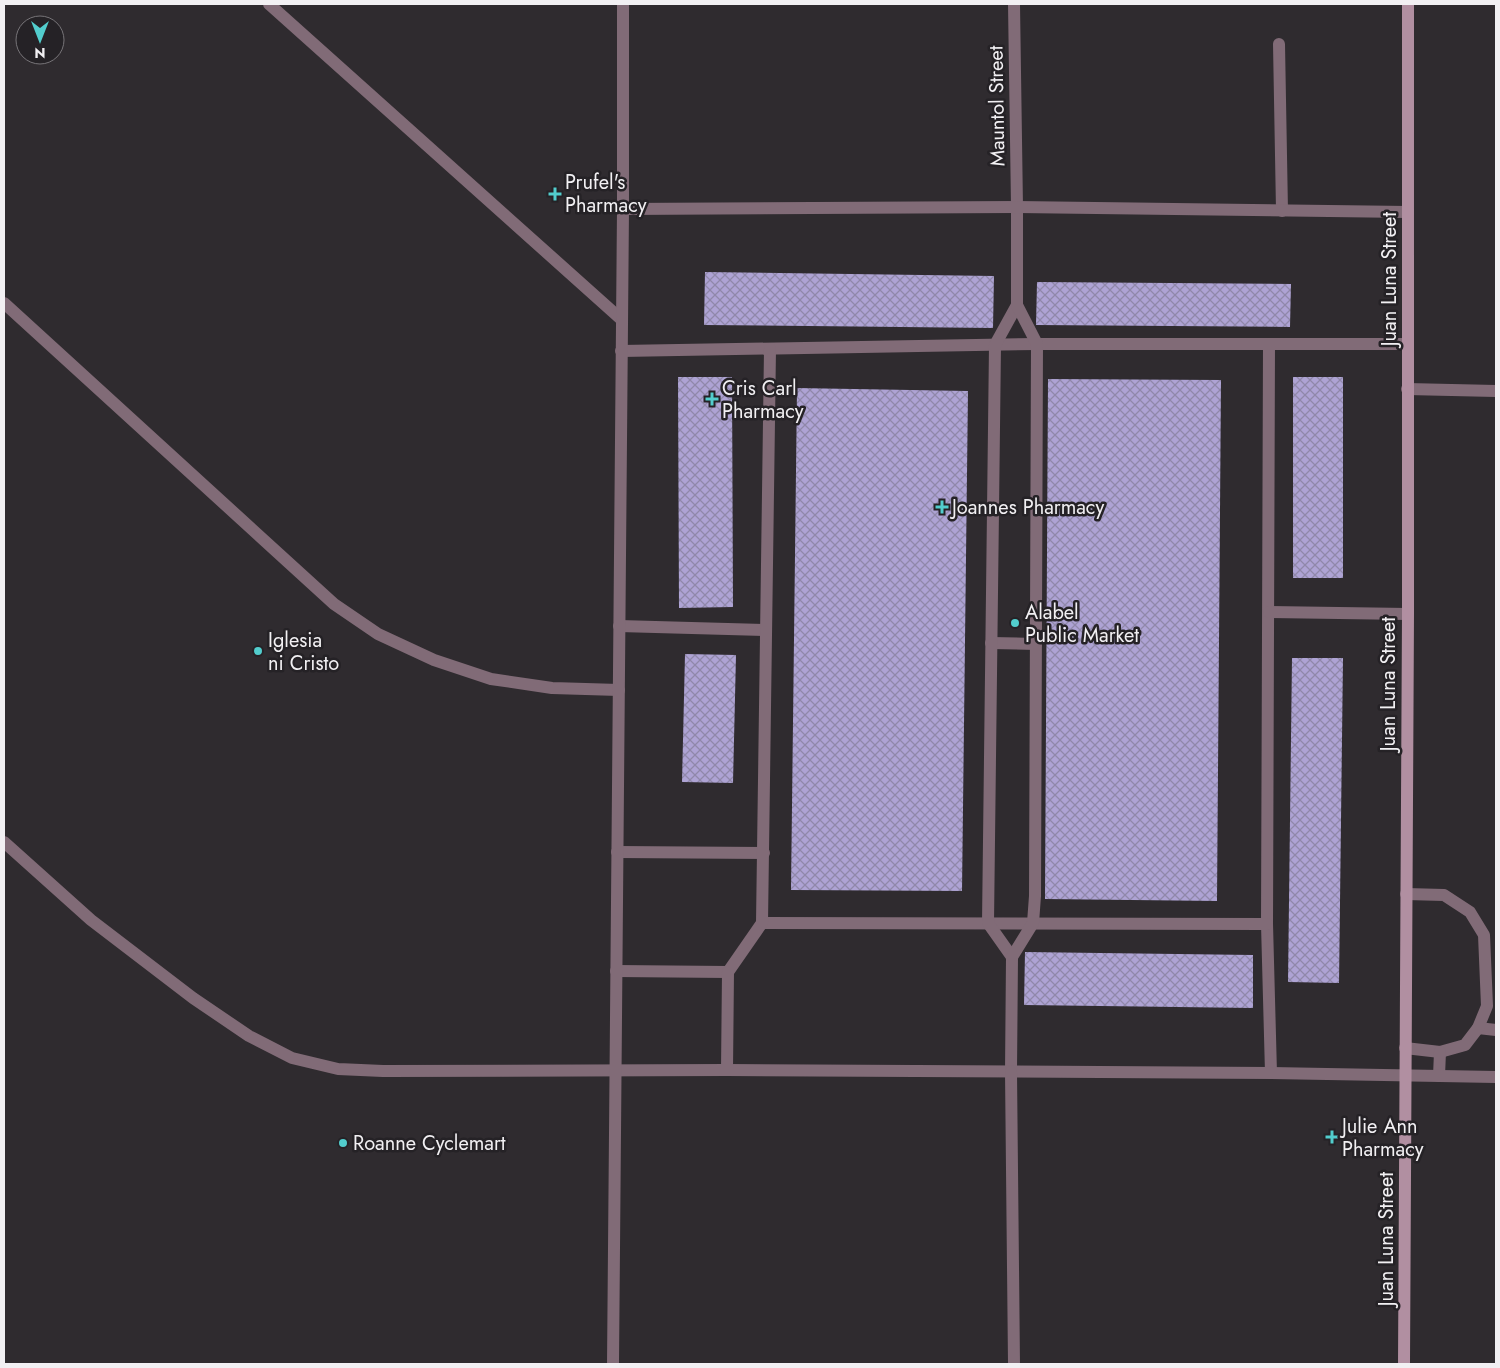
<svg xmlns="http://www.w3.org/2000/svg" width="1500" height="1368" viewBox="0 0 1500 1368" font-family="Jost,sans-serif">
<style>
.building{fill:url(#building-cross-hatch)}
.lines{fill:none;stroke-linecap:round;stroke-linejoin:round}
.lane{stroke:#816b77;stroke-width:12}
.street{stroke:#816b77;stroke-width:12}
.secondary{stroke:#b18fa1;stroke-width:12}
.poi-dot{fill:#52cdcd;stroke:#252226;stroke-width:2}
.labels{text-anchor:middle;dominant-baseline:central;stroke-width:5;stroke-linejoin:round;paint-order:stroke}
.street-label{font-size:20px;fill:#f2f0f3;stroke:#252226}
.poi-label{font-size:20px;fill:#f2f0f3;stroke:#252226;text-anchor:start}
</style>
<defs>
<pattern id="building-cross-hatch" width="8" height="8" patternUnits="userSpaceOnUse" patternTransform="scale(1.25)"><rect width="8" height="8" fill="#aea3d4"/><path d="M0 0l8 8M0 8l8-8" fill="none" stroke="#9088aa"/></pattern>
</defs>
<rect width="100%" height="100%" fill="#2f2b2f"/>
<g class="building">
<polygon points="705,272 994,276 993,328 704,325"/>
<polygon points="1037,282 1291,284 1290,327 1036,325"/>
<polygon points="678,377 732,377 733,607 679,608"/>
<rect x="1293" y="377" width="50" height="201"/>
<polygon points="1048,379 1221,380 1217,901 1045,899"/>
<polygon points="797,388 968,391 962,891 791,890"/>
<polygon points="685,654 736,655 733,783 682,782"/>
<polygon points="1292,658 1343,658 1339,983 1288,982"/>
<polygon points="1025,952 1253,955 1253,1008 1024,1005"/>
</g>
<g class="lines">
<g class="lane">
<polyline points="1269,344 1267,924 1271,1073"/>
<polyline points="621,351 1037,344 1407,344"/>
<polyline points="1269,612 1408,614"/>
<polyline points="619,626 766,630"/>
<polyline points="991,643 1036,644"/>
<polyline points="617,852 764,853"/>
<polyline points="762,923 1267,924"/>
<polyline points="1012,957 988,923 995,345 1017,305"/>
<polyline points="616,971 728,972"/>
<polyline points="1478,1028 1496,1030"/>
<polyline points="1405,1048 1440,1052 1465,1045 1478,1028 1487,1006 1484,935 1470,912 1444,895 1406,894"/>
<polyline points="727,1070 728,972 762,923 770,349"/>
<polyline points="1011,1072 1012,957 1033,923 1035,896 1037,344 1017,305 1017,207"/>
<polyline points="1439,1076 1440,1052"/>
</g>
<g class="street">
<polyline points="269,4 622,320"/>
<polyline points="1014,4 1017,207"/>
<polyline points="1279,44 1282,211"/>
<polyline points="623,209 1017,207 1408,212"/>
<polyline points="4,303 334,604 378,634 434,660 491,679 552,688 619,690"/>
<polyline points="1407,389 1496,391"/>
<polyline points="4,842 91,920 193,998 249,1036 292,1058 338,1069 383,1071 727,1070 1271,1073 1496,1077"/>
<polyline points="1011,1072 1014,1364"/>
<polyline points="613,1364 623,209 623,4"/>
</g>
<polyline class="secondary" points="1404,1364 1408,614 1408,4"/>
</g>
<g class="poi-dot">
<path d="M552.5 186.5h5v5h5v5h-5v5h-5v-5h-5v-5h5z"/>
<path d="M709.5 391.5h5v5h5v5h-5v5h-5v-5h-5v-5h5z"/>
<path d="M939.5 499.5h5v5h5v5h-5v5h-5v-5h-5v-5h5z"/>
<circle cx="1015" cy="623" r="5"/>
<circle cx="258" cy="651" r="5"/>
<path d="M1329.5 1129.5h5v5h5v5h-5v5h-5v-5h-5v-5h5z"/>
<circle cx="343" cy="1143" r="5"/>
</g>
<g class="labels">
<g class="street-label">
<text transform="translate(997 106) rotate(-91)">Mauntol Street</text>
<text transform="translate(1389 279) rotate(-90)">Juan Luna Street</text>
<text transform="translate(1388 684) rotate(-90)">Juan Luna Street</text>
<text transform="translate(1386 1239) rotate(-90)">Juan Luna Street</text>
</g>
<g class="poi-label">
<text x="565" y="182">Prufel's<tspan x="565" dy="23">Pharmacy</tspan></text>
<text x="722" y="388">Cris Carl<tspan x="722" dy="23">Pharmacy</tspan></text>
<text x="952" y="507">Joannes Pharmacy</text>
<text x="1025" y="612">Alabel<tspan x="1025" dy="23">Public Market</tspan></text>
<text x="268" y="640">Iglesia<tspan x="268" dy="23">ni Cristo</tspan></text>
<text x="1342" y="1126">Julie Ann<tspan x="1342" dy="23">Pharmacy</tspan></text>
<text x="353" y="1143">Roanne Cyclemart</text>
</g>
</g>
<rect width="1500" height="1368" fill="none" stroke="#f2f0f3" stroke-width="10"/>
<g transform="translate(40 40) rotate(180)"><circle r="24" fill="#252226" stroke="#777478"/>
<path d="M0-4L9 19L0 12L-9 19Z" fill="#52cdcd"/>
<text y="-8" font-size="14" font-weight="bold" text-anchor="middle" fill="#f2f0f3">N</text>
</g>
</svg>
